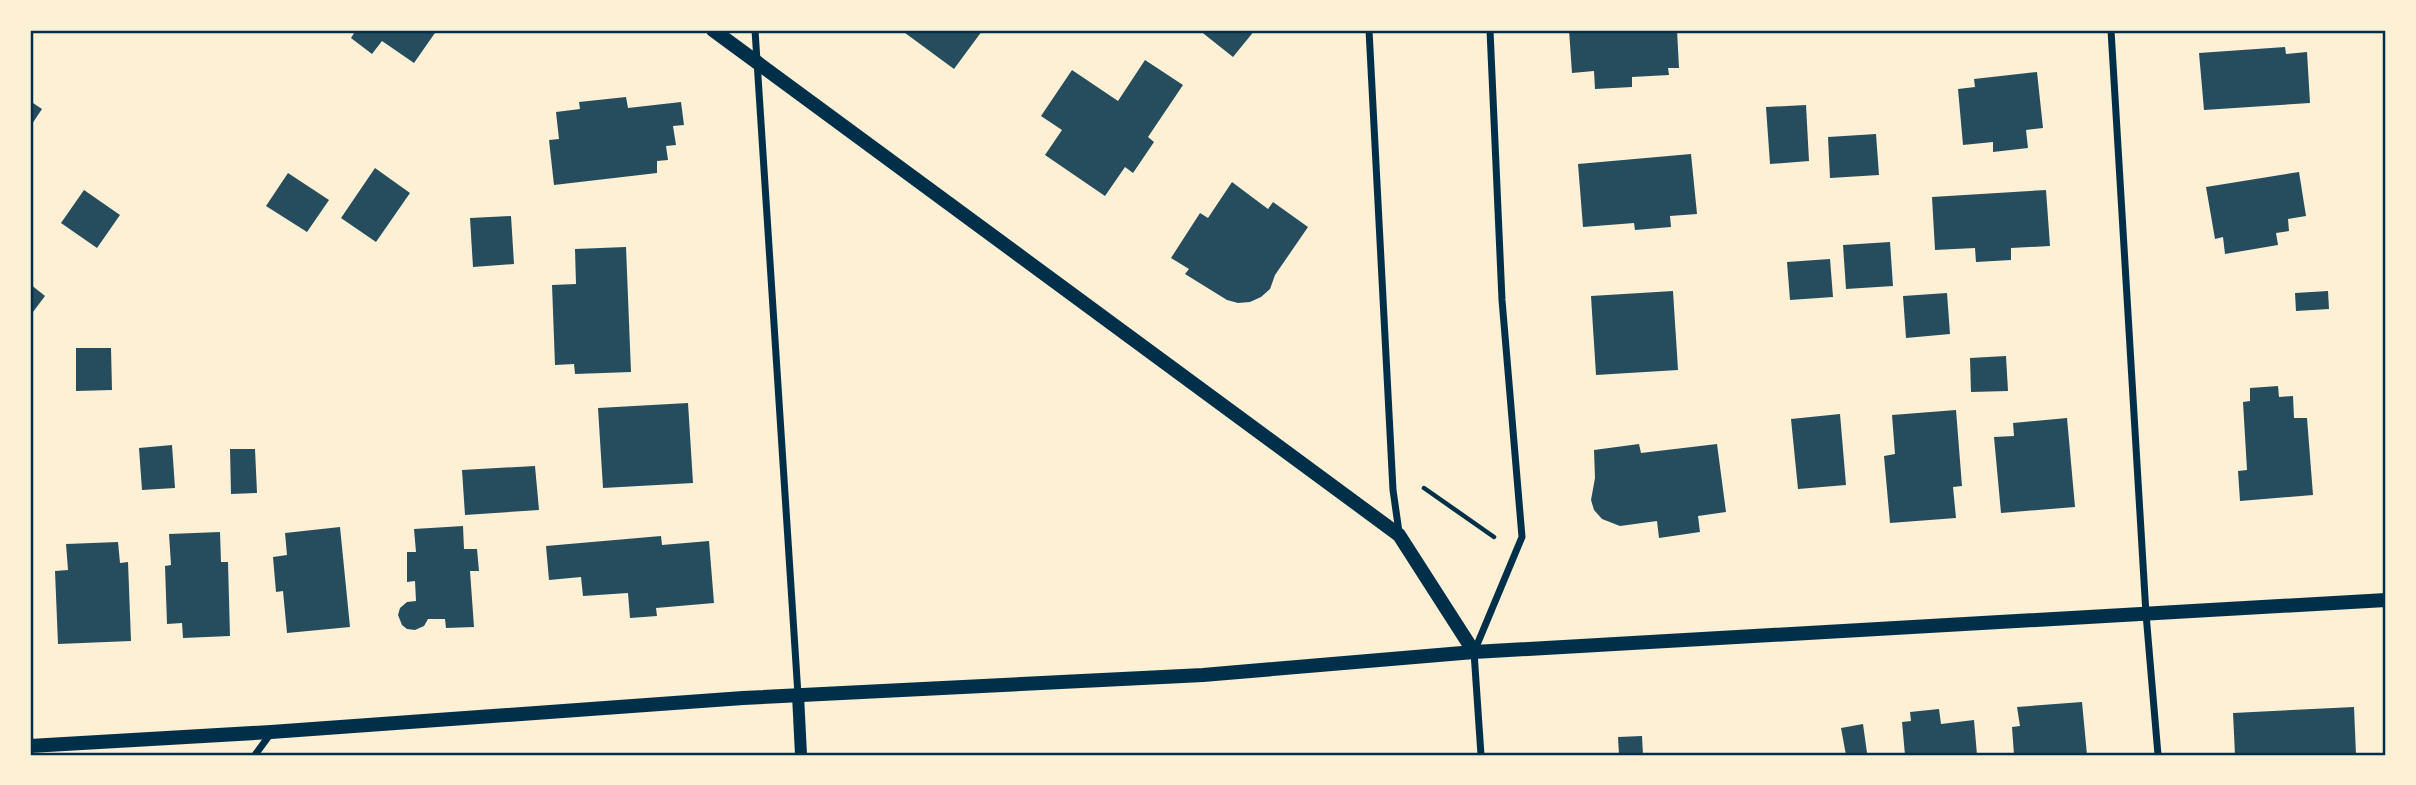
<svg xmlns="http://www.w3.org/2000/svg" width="2416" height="785" viewBox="0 0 2416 785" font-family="Figtree,sans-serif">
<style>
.building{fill:#264d5e}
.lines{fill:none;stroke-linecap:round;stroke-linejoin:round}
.path{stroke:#003049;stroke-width:4.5}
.minor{stroke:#003049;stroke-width:7}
.tertiary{stroke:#003049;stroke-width:12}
.secondary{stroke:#003049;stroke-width:14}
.neatline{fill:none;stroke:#003049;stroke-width:2.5}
</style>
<rect width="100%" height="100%" fill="#fdf0d5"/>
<g class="building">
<polygon points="356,30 437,30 414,63 382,41 372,54 351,38"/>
<polygon points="901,30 980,30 982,31 954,69"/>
<polygon points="1199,30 1255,30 1233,57"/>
<polygon points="1569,30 1677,30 1679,68 1668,68 1669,75 1632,77 1632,87 1595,89 1594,71 1572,73"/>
<polygon points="2285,47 2286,54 2307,52 2310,103 2204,110 2199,53"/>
<polygon points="1145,60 1183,85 1148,137 1154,142 1133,173 1125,167 1105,196 1045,155 1062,130 1041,116 1072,70 1118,101"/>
<polygon points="2037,72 2043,128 2026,130 2028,148 1993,152 1993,142 1963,145 1958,89 1975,87 1974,79"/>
<polygon points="626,97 628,108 681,102 684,125 673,126 676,145 666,146 668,160 657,161 657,173 554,185 549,140 559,139 556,112 580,109 579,102"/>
<polygon points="30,101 42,109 30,127"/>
<polygon points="1806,105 1809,161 1770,164 1766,107"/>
<polygon points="1876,134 1879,175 1830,178 1828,137"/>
<polygon points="1691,154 1697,214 1670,216 1671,227 1635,230 1634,223 1583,227 1578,164"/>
<polygon points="375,168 410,193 376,242 341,218"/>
<polygon points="2299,172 2306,216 2288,219 2289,231 2276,233 2278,245 2225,254 2223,237 2215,239 2206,187"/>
<polygon points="288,173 329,200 307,232 266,206"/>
<polygon points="1232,182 1268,209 1273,202 1308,227 1275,275 1270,289 1261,297 1250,302 1238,303 1227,300 1185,274 1189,269 1171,258 1200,213 1208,218"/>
<polygon points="84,190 120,215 97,248 61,223"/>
<polygon points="2046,190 2050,246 2011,248 2011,260 1976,262 1975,248 1935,250 1932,197"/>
<polygon points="511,216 514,264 473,267 470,218"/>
<polygon points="1890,242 1893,286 1846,289 1843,245"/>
<polygon points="626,247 631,372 575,374 574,364 555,365 552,285 576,284 575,249"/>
<polygon points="1830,259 1833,297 1790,300 1787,262"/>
<polygon points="30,284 45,296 30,316"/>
<polygon points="1673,291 1678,370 1596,375 1591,296"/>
<polygon points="2328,291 2329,309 2296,311 2295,293"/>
<polygon points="1947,293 1950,334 1906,338 1903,296"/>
<polygon points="76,348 111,348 112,390 76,391"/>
<polygon points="2006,356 2008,391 1971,392 1970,358"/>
<polygon points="2278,386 2279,397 2293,396 2294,418 2307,418 2313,495 2240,501 2238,471 2247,470 2243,402 2250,401 2250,388"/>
<polygon points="688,403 693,483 603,488 598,408"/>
<polygon points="1956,410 1962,486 1953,487 1956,518 1890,523 1884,456 1895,454 1892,415"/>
<polygon points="1840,414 1846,485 1798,489 1791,419"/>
<polygon points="2067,418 2075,507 2001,513 1994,437 2014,436 2013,423"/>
<polygon points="1639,444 1641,453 1717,444 1726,512 1698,516 1700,532 1659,538 1657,521 1620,526 1602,519 1594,510 1591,500 1595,478 1594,450"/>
<polygon points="172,445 175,488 142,490 139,448"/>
<polygon points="230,449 255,449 257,493 231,494"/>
<polygon points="535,466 539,510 465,515 462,470"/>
<polygon points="463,526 464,549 477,549 479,571 470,571 474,627 446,628 445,619 428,619 424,626 415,630 407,629 402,625 398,615 400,608 407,602 416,601 415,581 407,582 407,552 416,552 414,529"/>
<polygon points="340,527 350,627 287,633 283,591 276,592 273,557 287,555 285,533"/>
<polygon points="220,532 221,562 228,562 230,636 183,638 182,623 167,624 165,566 171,565 169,534"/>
<polygon points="661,536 662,545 709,541 714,603 656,608 657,616 630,618 628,593 583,596 581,577 549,580 546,546"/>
<polygon points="118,542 120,563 128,562 131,641 58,644 55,571 68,570 66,544"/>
<polygon points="2082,702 2087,755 2014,755 2012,727 2020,726 2017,707"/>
<polygon points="2354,707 2356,755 2235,755 2233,713"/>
<polygon points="1939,709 1941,724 1974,720 1977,755 1905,755 1902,722 1911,721 1910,712"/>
<polygon points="1863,724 1867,753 1846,755 1841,728"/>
<polygon points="1642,736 1643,755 1619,755 1618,737"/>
</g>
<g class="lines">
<polyline class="path" points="1424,488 1494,537"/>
<g class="minor">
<polyline points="755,30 798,695"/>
<polyline points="1369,30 1393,490 1399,532"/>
<polyline points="2111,30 2146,614 2158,755"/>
<polyline points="255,755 271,733"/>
<polyline points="1481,755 1474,652 1522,537 1502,300 1490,30"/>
</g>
<polyline class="tertiary" points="798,695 801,755"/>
<g class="secondary">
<polyline points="713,30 1399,535 1474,652"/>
<polyline points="30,746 271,732 743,698 1203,675 1474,652 2386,600"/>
</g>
</g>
<rect width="2416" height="785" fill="none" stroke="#fdf0d5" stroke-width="63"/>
<rect x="32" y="32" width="2352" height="722" class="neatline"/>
</svg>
